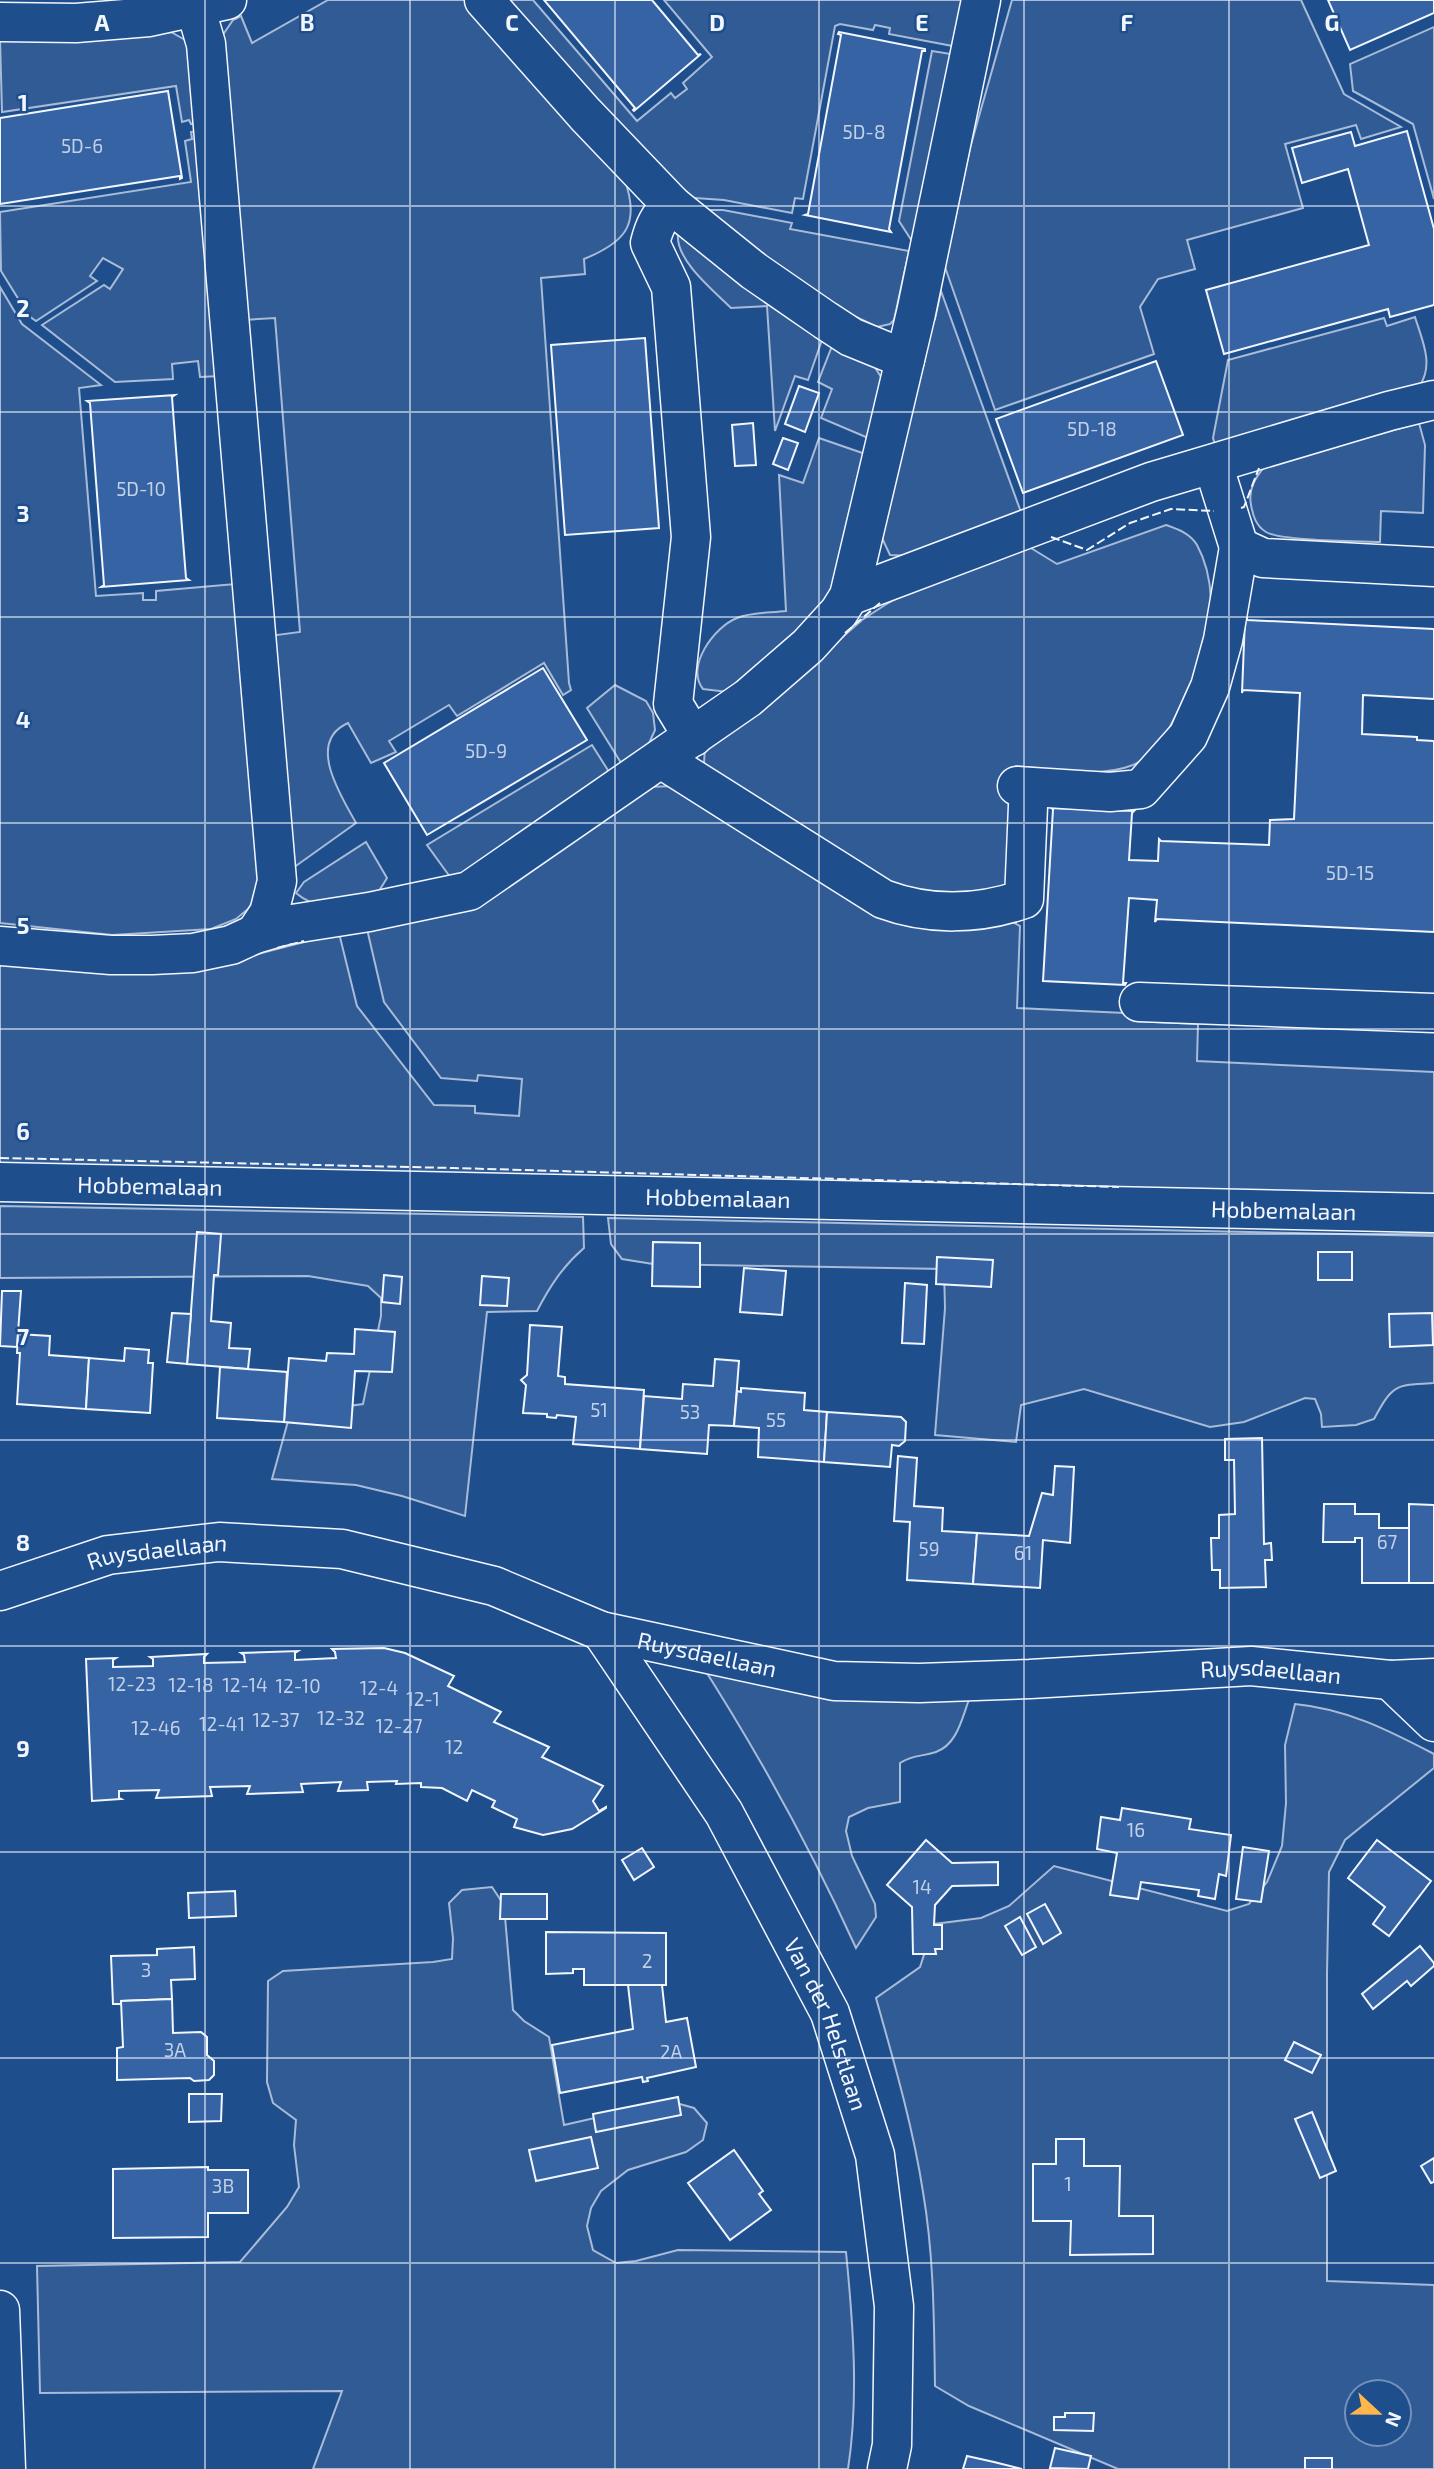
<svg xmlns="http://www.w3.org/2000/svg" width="1434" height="2469" viewBox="0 0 1434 2469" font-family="'Exo 2',sans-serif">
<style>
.green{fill:#305b95;stroke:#a8bbd7;stroke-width:2;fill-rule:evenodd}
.building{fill:#3563a3;stroke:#f2f6ff;stroke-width:2}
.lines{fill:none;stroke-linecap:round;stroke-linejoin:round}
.minor-casing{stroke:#f2f6ff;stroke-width:41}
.minor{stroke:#1f4e8c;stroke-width:38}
.fence{stroke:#f2f6ff;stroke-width:2;stroke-dasharray:9 3.5;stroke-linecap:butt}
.grid{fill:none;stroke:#f2f6ff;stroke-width:2;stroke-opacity:0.55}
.labels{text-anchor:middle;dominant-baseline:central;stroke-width:5;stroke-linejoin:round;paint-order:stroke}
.number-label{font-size:19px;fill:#c3d1e8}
.street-label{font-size:23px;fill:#f2f6ff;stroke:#1f4e8c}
.grid-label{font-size:23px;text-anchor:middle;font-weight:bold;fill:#f2f6ff;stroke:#1f4e8c;stroke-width:5;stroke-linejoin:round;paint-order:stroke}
</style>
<rect width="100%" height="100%" fill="#1f4e8c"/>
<g class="green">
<path d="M328 0H466L624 178C641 224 626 242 584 259L585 274 541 278 569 683 571 690 563 695 544 663 457 716 449 705 389 741 396 752 371 763 348 723C305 742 342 797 356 823L286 873 269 636 300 632 275 318 243 320 220 39 233 20 241 16 252 43Z"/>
<polygon points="504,0 533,0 637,121 671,93 675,98 687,89 683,83 712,57 664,0 968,0 958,47 889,34 890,28 875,25 873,30 840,24 835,26 803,199 795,198 792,213 724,200 680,197"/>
<polygon points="1012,0 1301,0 1344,94 1401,127 1361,139 1356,125 1285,144 1303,208 1187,240 1195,269 1158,279 1140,307 1154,354 995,410 945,267 970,148"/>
<polygon points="1434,27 1434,199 1413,124 1353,91 1350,64"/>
<polygon points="171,32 194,45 201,122 191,124 189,120 182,122 176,86 2,112 0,39"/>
<polygon points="932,51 957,55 917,249 899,221"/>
<polygon points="202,130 221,376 200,377 198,361 172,364 173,379 115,382 42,325 104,285 110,289 123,269 103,258 90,276 97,281 36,321 29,316 1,271 0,212 191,182 185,141 192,139 191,132"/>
<polygon points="706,210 723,210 792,223 790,229 909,251 894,320 890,324 877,327 852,315 791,276"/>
<path d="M678 234 743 285 822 340 808 380 795 376 775 431 767 306 731 308C714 291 675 260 678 234Z"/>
<polygon points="0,287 22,324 101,385 79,388 96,596 143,593 143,600 156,600 156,591 235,584 260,882 256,897 248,909 236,919 211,929 112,935 0,923"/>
<polygon points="941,291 1022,515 911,556 890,555 882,538 928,333 935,319"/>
<path d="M1415 317C1422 340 1434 364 1420 385L1215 445 1213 438 1228 360 1384 318 1387 326Z"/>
<polygon points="834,341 873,364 884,382 873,440 821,418 832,389 818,382"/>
<path d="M1419 423 1425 445 1423 513 1381 511 1380 542C1358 541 1281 541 1266 532 1256 526 1253 516 1251 505 1248 489 1255 478 1265 466Z"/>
<path d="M819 438 871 456 840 578 816 614 728 692 703 689C685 667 714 627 737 618 752 612 770 613 786 611L779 475 803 483Z"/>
<path d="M1166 525C1177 529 1190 533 1197 545 1214 576 1215 620 1203 654 1199 667 1192 680 1186 693 1175 719 1160 753 1133 765 1098 779 1052 769 1016 766L1007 890 965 900 893 890 711 774 704 763 705 748 782 690 862 620 885 605 911 590 1026 545 1057 564Z"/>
<polygon points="615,685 646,701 653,713 655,730 646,750 623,766 587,708"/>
<polygon points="592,745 611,775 453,881 427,845"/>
<polygon points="676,786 874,906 1009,920 1020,926 1017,1008 1125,1013 1134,1021 1198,1024 1197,1061 1434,1072 1434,1205 0,1168 0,962 231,961 339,933 357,1006 434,1105 475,1106 475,1113 519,1116 522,1079 478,1075 477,1081 441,1078 384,1002 367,929 646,787"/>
<path d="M366 842 387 878 374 899C345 903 320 914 296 893L304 882Z"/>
<path d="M0 1206 583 1217 584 1248C563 1266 550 1286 537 1311L487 1312 465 1516 402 1496 356 1485 272 1479 290 1414 363 1404 381 1316V1298L368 1286 308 1276 0 1278Z"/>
<path d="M608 1218 1434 1236V1383C1395 1385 1393 1384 1374 1419L1356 1425 1322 1427 1321 1414 1315 1399 1305 1398 1244 1422 1210 1427 1084 1389 1021 1405 1016 1442 935 1435 945 1308 944 1269 653 1264 622 1259 611 1244Z"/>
<path d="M696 1656 970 1697C962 1717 958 1744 936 1752 922 1757 914 1754 900 1763V1802L868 1808 849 1817 846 1831 852 1856 875 1904 876 1917 856 1948C810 1847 756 1749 696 1656Z"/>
<path d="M1295 1704C1347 1709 1388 1730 1434 1754V1768L1345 1840 1329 1872 1327 1973V2281L1434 2285V2469H1118L969 2406 935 2386C934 2321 934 2256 923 2192 913 2127 894 2062 876 1998L920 1967 934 1924 981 1918 1009 1906 1054 1866 1227 1911 1249 1904 1267 1882 1282 1846 1286 1803 1285 1745ZM1357 2392H1399V2434H1357Z"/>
<path d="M492 1887 504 1905 513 2010 524 2021 549 2037 564 2125 669 2101 694 2108 707 2123 703 2140 686 2152 628 2170 601 2191 591 2208 587 2226 593 2250 616 2263 636 2261 678 2250 846 2252C853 2323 859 2398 848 2469H313L342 2391 40 2393 37 2266 240 2262 287 2207 299 2187 294 2145 296 2120 273 2103 267 2082 268 1981 283 1971 433 1962 452 1959 453 1938 449 1903 462 1890Z"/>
</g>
<g class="building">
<polygon points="544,0 652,0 698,55 701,54 634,111 633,110 635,108"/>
<polygon points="1328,0 1434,0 1434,13 1350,50"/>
<polygon points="839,32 925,49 925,51 922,51 889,229 891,232 805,215 808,214 841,35 838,34"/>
<polygon points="168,91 182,178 180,179 180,176 0,204 0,118"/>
<polygon points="1407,131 1434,229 1434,305 1390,317 1388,309 1224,354 1206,290 1369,245 1348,169 1302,183 1292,148 1351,132 1355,146"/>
<polygon points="645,338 659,528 565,535 551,345"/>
<polygon points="1156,361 1183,435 1023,493 996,419"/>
<polygon points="799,386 819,393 805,432 785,424"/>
<polygon points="175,395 172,397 180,502 186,578 189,580 101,587 104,585 90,403 87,401"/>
<polygon points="753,423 756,465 735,466 732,425"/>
<polygon points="783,438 798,443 788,470 773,464"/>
<polygon points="1245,618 1247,618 1247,620 1434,629 1434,699 1363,695 1362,734 1417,737 1417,740 1434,741 1434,932 1157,919 1155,922 1157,900 1129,898 1123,983 1126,983 1125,985 1043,981 1053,809 1051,808 1134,811 1132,813 1129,860 1158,861 1159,839 1161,841 1269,845 1270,820 1294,819 1300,693 1243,690 1242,693"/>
<polygon points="543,668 587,740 427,835 384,763"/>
<polygon points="197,1232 221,1234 218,1275 214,1275 211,1321 231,1323 229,1348 250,1349 248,1369 187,1364"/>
<polygon points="653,1242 700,1243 700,1287 652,1286"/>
<rect x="1318" y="1252" width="34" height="28"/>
<polygon points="937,1257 993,1260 991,1287 936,1284"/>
<polygon points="744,1268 786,1271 782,1315 740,1312"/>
<polygon points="384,1275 402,1277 400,1304 382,1302"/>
<polygon points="482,1276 509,1278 507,1306 480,1305"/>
<polygon points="905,1283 927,1285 924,1344 902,1343"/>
<polygon points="2,1291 21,1291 17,1347 0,1346"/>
<polygon points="172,1313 191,1314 187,1364 167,1362"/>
<polygon points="1432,1313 1433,1345 1390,1347 1389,1314"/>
<polygon points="530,1325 562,1327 558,1376 565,1377 565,1384 644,1390 640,1449 573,1444 576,1417 557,1415 556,1418 547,1417 547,1414 523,1413 526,1385 521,1380 527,1375"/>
<polygon points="355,1329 395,1332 392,1372 355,1371 351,1428 284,1422 289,1358 326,1361 327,1353 354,1354"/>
<polygon points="18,1334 50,1336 49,1355 89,1358 86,1409 17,1404 20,1353 17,1353"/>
<polygon points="125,1348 149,1350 148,1363 153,1363 150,1413 86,1409 89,1358 124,1361"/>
<polygon points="715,1359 739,1361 734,1426 709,1425 707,1454 640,1449 644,1396 682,1399 683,1384 713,1386"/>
<polygon points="220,1367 287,1372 284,1422 217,1418"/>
<polygon points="741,1388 805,1393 804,1410 827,1412 824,1462 758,1457 759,1428 734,1426 737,1391 741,1392"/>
<polygon points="827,1412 901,1417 906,1422 905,1441 899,1446 892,1445 890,1467 824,1462"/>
<polygon points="1262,1438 1264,1544 1271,1543 1272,1560 1265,1560 1266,1587 1220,1588 1220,1570 1212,1570 1211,1538 1219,1538 1219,1515 1235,1514 1234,1460 1225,1460 1225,1439"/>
<polygon points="898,1456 917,1458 914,1506 943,1508 942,1531 977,1533 973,1584 907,1580 910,1522 894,1521"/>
<polygon points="1055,1466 1074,1467 1070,1543 1043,1540 1040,1588 973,1584 977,1533 1029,1536 1042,1493 1053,1495"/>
<polygon points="1324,1504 1355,1504 1355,1514 1379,1514 1379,1528 1409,1528 1409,1583 1362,1583 1362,1538 1355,1538 1355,1542 1323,1542"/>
<polygon points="1409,1504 1434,1505 1434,1583 1409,1583"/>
<polygon points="384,1648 405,1653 454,1676 448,1686 501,1712 494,1722 549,1747 542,1757 603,1786 593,1801 599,1811 606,1807 606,1808 572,1829 543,1835 514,1827 517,1819 492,1807 495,1801 472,1790 467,1801 442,1788 421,1787 421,1783 396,1784 397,1781 367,1782 368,1790 338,1791 341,1782 301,1784 303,1792 247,1794 250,1786 210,1787 212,1796 156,1798 159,1790 119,1791 119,1798 121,1799 92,1801 86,1659 116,1658 113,1660 113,1667 153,1666 153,1659 150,1657 207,1654 204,1657 204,1663 245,1662 244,1655 241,1653 298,1651 295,1653 295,1660 336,1658 335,1652 332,1649"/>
<polygon points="1122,1808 1191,1819 1189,1829 1231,1835 1226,1876 1219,1874 1215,1899 1198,1896 1199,1890 1141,1882 1138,1899 1110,1895 1117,1853 1097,1849 1101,1817 1120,1820"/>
<polygon points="926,1840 952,1863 998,1862 998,1885 952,1886 935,1905 934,1925 942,1925 942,1949 935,1949 936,1954 913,1954 912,1907 887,1885"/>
<polygon points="1377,1840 1431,1881 1389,1936 1373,1924 1385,1907 1348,1878"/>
<polygon points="1243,1847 1269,1851 1261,1902 1236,1899"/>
<polygon points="642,1848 654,1867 634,1880 622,1860"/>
<polygon points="235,1891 236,1916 189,1918 188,1893"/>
<polygon points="501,1894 547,1894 547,1919 500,1919"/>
<polygon points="1045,1904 1061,1933 1043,1944 1027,1914"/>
<polygon points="1020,1917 1036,1947 1022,1955 1005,1926"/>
<polygon points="546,1932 666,1933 666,1985 584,1985 584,1969 573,1969 573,1973 546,1974"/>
<polygon points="1420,1946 1434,1963 1434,1966 1411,1986 1407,1981 1373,2009 1362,1994"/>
<polygon points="194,1947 195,1979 171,1980 172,1999 121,2001 121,2004 113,2004 111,1956 157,1955 157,1949"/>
<polygon points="628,1985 662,1985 666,2022 687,2018 696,2067 647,2078 648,2081 643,2082 642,2077 560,2093 552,2045 633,2029"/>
<polygon points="172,1999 173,2033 201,2032 207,2037 207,2055 214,2061 214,2075 209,2080 194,2081 190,2078 117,2080 117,2048 123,2047 121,2001"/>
<polygon points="1294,2042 1321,2055 1312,2073 1285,2060"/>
<polygon points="189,2094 222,2094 221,2121 189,2122"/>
<polygon points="678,2097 681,2115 596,2132 593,2114"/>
<polygon points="1312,2112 1336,2171 1320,2178 1295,2119"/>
<polygon points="591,2137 598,2168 536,2181 529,2150"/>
<polygon points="1056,2139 1084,2139 1084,2166 1120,2166 1119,2216 1153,2216 1153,2254 1070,2255 1071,2221 1033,2221 1033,2164 1056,2164"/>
<polygon points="734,2150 763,2191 759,2194 771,2210 730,2240 688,2183"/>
<polygon points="1434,2158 1434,2182 1431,2183 1421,2166"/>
<polygon points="208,2167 208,2170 248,2170 248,2213 208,2213 208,2237 113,2238 113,2169"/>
<polygon points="1065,2413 1094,2413 1093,2431 1054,2430 1054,2417 1065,2417"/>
<polygon points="1055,2448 1091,2456 1088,2469 1050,2468"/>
<polygon points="967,2456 994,2462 1022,2469 963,2469"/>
<rect x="1305" y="2458" width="27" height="11"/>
</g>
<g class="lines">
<g class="minor-casing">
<g id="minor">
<polyline points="193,0 206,44 277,881 269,913 255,934"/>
<polyline points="484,0 585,114 672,205 754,271 825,320 851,337 905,359"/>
<polyline points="0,22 76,23 149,17 227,0"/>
<path d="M672 205C659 216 654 227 650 243L671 287 691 537 673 704 693 737"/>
<polyline points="1213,464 1239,547 1263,558 1434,567"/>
<polyline points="849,596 916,313 981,0"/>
<path d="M661 759 883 899C929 916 978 915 1024 899L1028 806"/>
<polyline points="1017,786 1110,792 1141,789 1188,736 1210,687 1223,640 1239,547"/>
<polyline points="0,946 111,955 152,955 193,953 231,945 255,934 286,925 369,912 469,891 748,698 808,646 839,612 849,596 1151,482 1389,411 1434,400"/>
<polyline points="1139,1002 1434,1013"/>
<path id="s1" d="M0 1182 1434 1213"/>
<path id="s2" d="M0 1591 108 1555 219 1542 342 1549 494 1586 601 1631 834 1681 919 1683 1030 1679 1251 1666 1390 1680 1434 1678"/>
<path id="s3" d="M601 1631 724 1813 830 2013 875 2155 894 2306 892 2445 887 2469"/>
<polyline points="1390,1680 1434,1722"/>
<polyline points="0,2310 6,2469"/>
</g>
</g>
<use href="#minor" class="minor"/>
<g class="fence">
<polyline points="1241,508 1244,507 1259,468"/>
<polyline points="1051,537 1087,550 1130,523 1171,509 1214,511"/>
<polyline points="845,633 880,603"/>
<polyline points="277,948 304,941"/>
<polyline points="0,1158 453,1168 1119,1187"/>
</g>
</g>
<path class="grid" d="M205 0V2469M410 0V2469M615 0V2469M819 0V2469M1024 0V2469M1229 0V2469M0 206H1434M0 412H1434M0 617H1434M0 823H1434M0 1029H1434M0 1234H1434M0 1440H1434M0 1646H1434M0 1852H1434M0 2058H1434M0 2263H1434"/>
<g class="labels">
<g class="number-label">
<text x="864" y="131">5D-8</text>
<text x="82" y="145">5D-6</text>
<text x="1092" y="428">5D-18</text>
<text x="141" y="488">5D-10</text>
<text x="486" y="750">5D-9</text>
<text x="1350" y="872">5D-15</text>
<text x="599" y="1409">51</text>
<text x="690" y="1411">53</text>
<text x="776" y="1419">55</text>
<text x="1387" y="1541">67</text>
<text x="929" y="1548">59</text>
<text x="1023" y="1552">61</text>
<text x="132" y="1683">12-23</text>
<text x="191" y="1684">12-18</text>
<text x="245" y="1684">12-14</text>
<text x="298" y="1685">12-10</text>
<text x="379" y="1687">12-4</text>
<text x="423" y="1698">12-1</text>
<text x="341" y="1717">12-32</text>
<text x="276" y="1719">12-37</text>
<text x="222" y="1723">12-41</text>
<text x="399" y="1725">12-27</text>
<text x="156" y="1727">12-46</text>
<text x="454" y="1746">12</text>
<text x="1136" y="1829">16</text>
<text x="922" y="1886">14</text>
<text x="647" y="1960">2</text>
<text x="146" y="1969">3</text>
<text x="175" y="2049">3A</text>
<text x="671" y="2051">2A</text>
<text x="1068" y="2183">1</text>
<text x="223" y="2185">3B</text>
</g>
<g class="street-label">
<text stroke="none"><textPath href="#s1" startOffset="150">Hobbemalaan</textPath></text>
<text stroke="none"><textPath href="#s1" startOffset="718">Hobbemalaan</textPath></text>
<text stroke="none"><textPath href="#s1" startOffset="1284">Hobbemalaan</textPath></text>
<text stroke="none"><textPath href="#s2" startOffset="163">Ruysdaellaan</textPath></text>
<text stroke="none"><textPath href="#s2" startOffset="730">Ruysdaellaan</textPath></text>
<text stroke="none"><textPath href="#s2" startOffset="1297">Ruysdaellaan</textPath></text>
<text stroke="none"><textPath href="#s3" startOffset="455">Van der Helstlaan</textPath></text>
</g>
</g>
<g class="grid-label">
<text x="102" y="31">A</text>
<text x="307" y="31">B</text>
<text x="512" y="31">C</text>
<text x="717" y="31">D</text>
<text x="922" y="31">E</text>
<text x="1127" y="31">F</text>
<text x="1332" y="31">G</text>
<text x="23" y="111">1</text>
<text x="23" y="317">2</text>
<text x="23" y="522">3</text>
<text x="23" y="728">4</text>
<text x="23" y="934">5</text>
<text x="23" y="1140">6</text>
<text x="23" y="1345">7</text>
<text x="23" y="1551">8</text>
<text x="23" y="1757">9</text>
</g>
<g transform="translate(1378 2413) rotate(112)"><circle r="33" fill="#1f4e8c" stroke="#7391ba" stroke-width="2"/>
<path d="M0-5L12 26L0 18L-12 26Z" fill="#ffb74d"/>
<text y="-10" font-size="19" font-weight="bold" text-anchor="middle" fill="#f2f6ff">N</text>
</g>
</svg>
